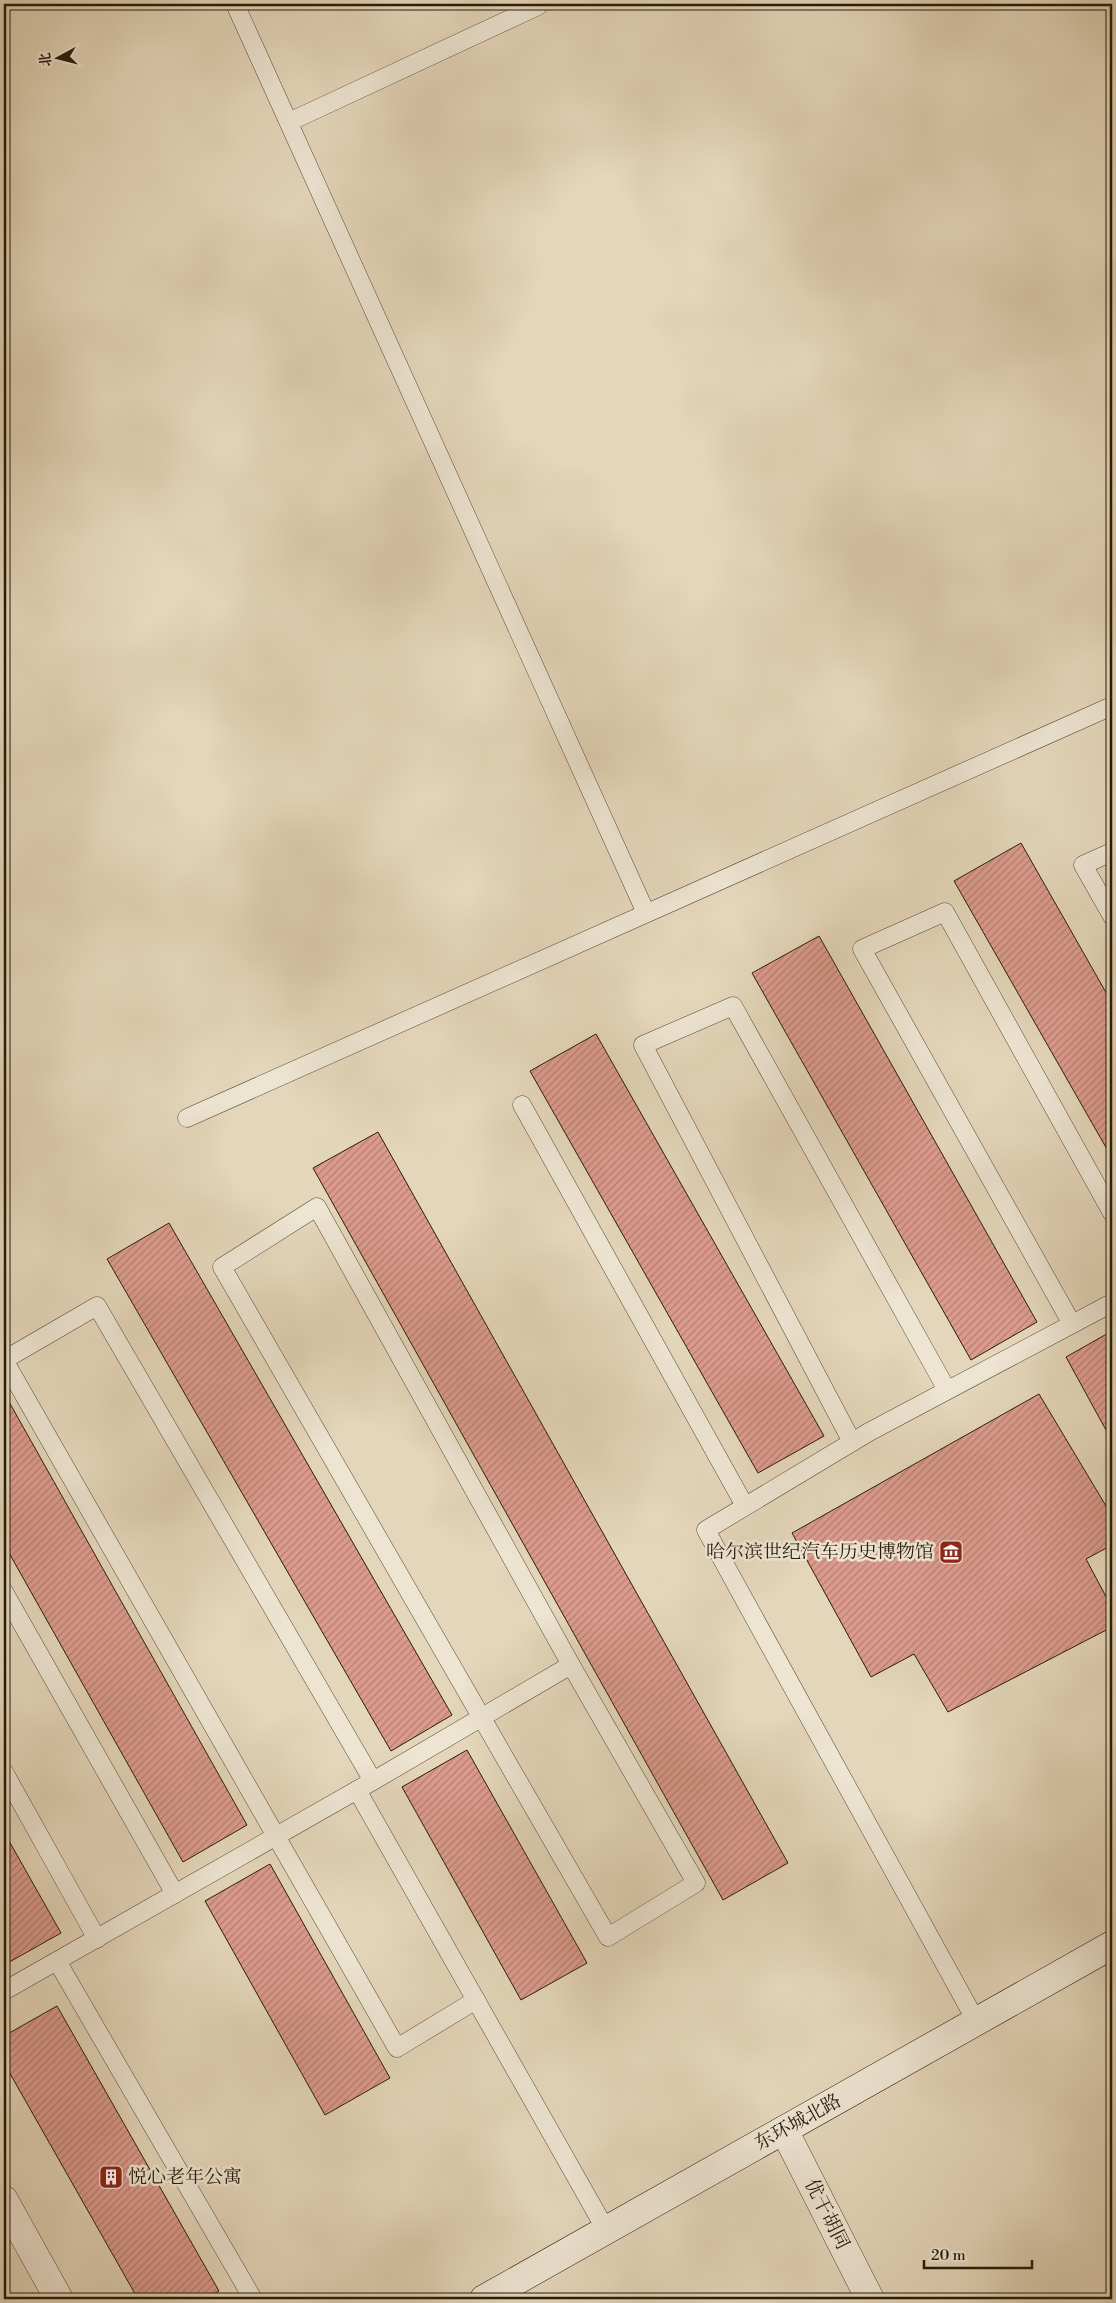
<svg xmlns="http://www.w3.org/2000/svg" width="1116" height="2303" viewBox="0 0 1116 2303" font-family="'Libre Bodoni','Noto Serif SC',serif">
<style>
.building{fill:url(#building-hatch);stroke:#271b0a}
.lines{fill:none;stroke-linecap:round;stroke-linejoin:round}
.service-casing{stroke:#564a36;stroke-width:19}
.minor-casing{stroke:#564a36;stroke-width:29}
.secondary-casing{stroke:#271b0a;stroke-width:29}
.service{stroke:#ede4d2;stroke-width:18}
.minor{stroke:#ede4d2;stroke-width:28}
.secondary{stroke:#ede4d2;stroke-width:28}
.labels{text-anchor:middle;dominant-baseline:central;stroke-width:5;stroke-linejoin:round;paint-order:stroke}
.poi-label{font-size:19px;fill:#271b0a;stroke:#ede4d2;text-anchor:end}
.street-label{font-size:19px;fill:#271b0a;stroke:#ede4d2}
</style>
<defs>
<pattern id="building-hatch" width="6" height="6" patternUnits="userSpaceOnUse" patternTransform="scale(1.25)"><rect width="6" height="6" fill="#dd9b8e"/><path d="M-1 1l2-2M0 6l6-6M5 7l2-2" fill="none" stroke="#b37e72"/></pattern>
</defs>
<rect width="100%" height="100%" fill="#e4d6ba"/>
<filter id="stains"><feTurbulence type="fractalNoise" baseFrequency=".004" numOctaves="4"/><feColorMatrix values="0 0 0 0 .2 0 0 0 0 .09 0 0 0 0 .02 0 0 0 .5 -.17"/></filter>
<radialGradient id="worn" r=".72"><stop offset=".6" stop-color="#630" stop-opacity="0"/><stop offset="1" stop-color="#630" stop-opacity=".3"/></radialGradient>
<g class="building">
<polygon points="1021,843 1112,1003 1112,1158 954,881"/>
<polygon points="819,936 1037,1322 971,1360 752,973"/>
<polygon points="596,1034 824,1436 758,1473 530,1071"/>
<polygon points="378,1132 788,1863 723,1900 313,1168"/>
<polygon points="169,1223 452,1715 391,1751 107,1259"/>
<polygon points="1112,1331 1112,1441 1066,1357"/>
<polygon points="4,1393 247,1825 183,1862 4,1544"/>
<polygon points="1039,1394 1112,1516 1112,1545 1086,1559 1112,1608 1112,1627 948,1712 914,1654 871,1677 792,1533"/>
<polygon points="467,1750 587,1963 521,2000 402,1787"/>
<polygon points="4,1832 61,1933 4,1965"/>
<polygon points="270,1864 390,2078 325,2115 205,1901"/>
<polygon points="57,2006 219,2291 204,2299 138,2299 4,2063 4,2036"/>
</g>
<g class="lines">
<g class="service-casing">
<g id="service">
<polyline points="235,4 646,913"/>
<polyline points="289,122 538,6 537,4"/>
<polyline points="1112,852 1083,865 1112,916"/>
<polyline points="522,1105 745,1506"/>
<polyline points="187,1118 1112,706"/>
<polygon points="317,1207 571,1665 696,1883 608,1937 222,1267"/>
<polyline points="1072,1324 862,949 945,912 1112,1213"/>
<polyline points="852,1442 643,1045 733,1006 947,1390"/>
<polyline points="4,1592 175,1894"/>
<polyline points="4,1772 97,1939"/>
<polyline points="373,1781 97,1306 4,1360 397,2048 476,2000"/>
<polyline points="357,1790 606,2230"/>
<polyline points="57,1961 253,2299"/>
<polyline points="4,1991 373,1781 571,1665"/>
<polyline points="976,2021 706,1530 869,1432 1112,1303"/>
</g>
</g>
<g class="minor-casing">
<g id="minor">
<polyline points="784,2130 870,2299"/>
<polyline points="4,2200 59,2299"/>
</g>
</g>
<g class="secondary-casing">
<polyline id="secondary" points="484,2299 1112,1945"/>
</g>
<use href="#service" class="service"/>
<use href="#minor" class="minor"/>
<use href="#secondary" class="secondary"/>
</g>
<defs>
<g id="museum-square" transform="scale(1.25)"><rect x="-9" y="-9" width="18" height="18" rx="4" fill="#8f2418" stroke="#ede4d2"/><path d="M0-6L6-3V-2H-6V-3ZM-5-1h2V3h-2ZM-1-1h2V3h-2ZM3-1h2V3H3ZM-6 4H6V6H-6Z" fill="#fff"/></g>
<g id="building-square" transform="scale(1.25)"><rect x="-9" y="-9" width="18" height="18" rx="4" fill="#8f2418" stroke="#ede4d2"/><path d="M-4-6H4V6H1V3H-1V6H-4ZM-2.5-4.3h1.7v1.8h-1.7ZM.8-4.3h1.7v1.8H.8ZM-2.5-1h1.7V.8h-1.7ZM.8-1h1.7V.8H.8Z" fill="#fff"/></g>
</defs>
<g fill-rule="evenodd">
<use href="#museum-square" x="951" y="1552"/>
<use href="#building-square" x="111" y="2177"/>
</g>
<g class="labels">
<g class="poi-label">
<text x="934" y="1552">哈尔滨世纪汽车历史博物馆</text>
<text x="128" y="2177" text-anchor="start">悦心老年公寓</text>
</g>
<g class="street-label">
<text transform="translate(798 2122) rotate(-29)">东环城北路</text>
<text transform="translate(827 2214) rotate(63)">优干胡同</text>
</g>
</g>
<rect width="1116" height="2303" fill="none" stroke="#e4d6ba" stroke-width="20"/>
<rect x="5" y="5" width="1106" height="2293" fill="none" stroke="#271b0a" stroke-width="2.5"/>
<rect x="10" y="10" width="1096" height="2283" fill="none" stroke="#271b0a"/>
<g transform="translate(58 58) rotate(263)" stroke="#ede4d2" stroke-width="4" paint-order="stroke">
<path d="M0-4L9 19L0 12L-9 19Z" fill="#271b0a"/>
<text y="-8" font-size="14" font-weight="bold" text-anchor="middle" fill="#271b0a">北</text>
</g>
<path d="M924 2260v8h108v-8" fill="none" stroke="#271b0a" stroke-width="2.5"/>
<text x="931" y="2260" font-size="15" fill="#271b0a" stroke="#ede4d2" stroke-width="4" paint-order="stroke">20 m</text>
<rect width="100%" height="100%" filter="url(#stains)"/>
<rect width="100%" height="100%" fill="url(#worn)"/>
</svg>
